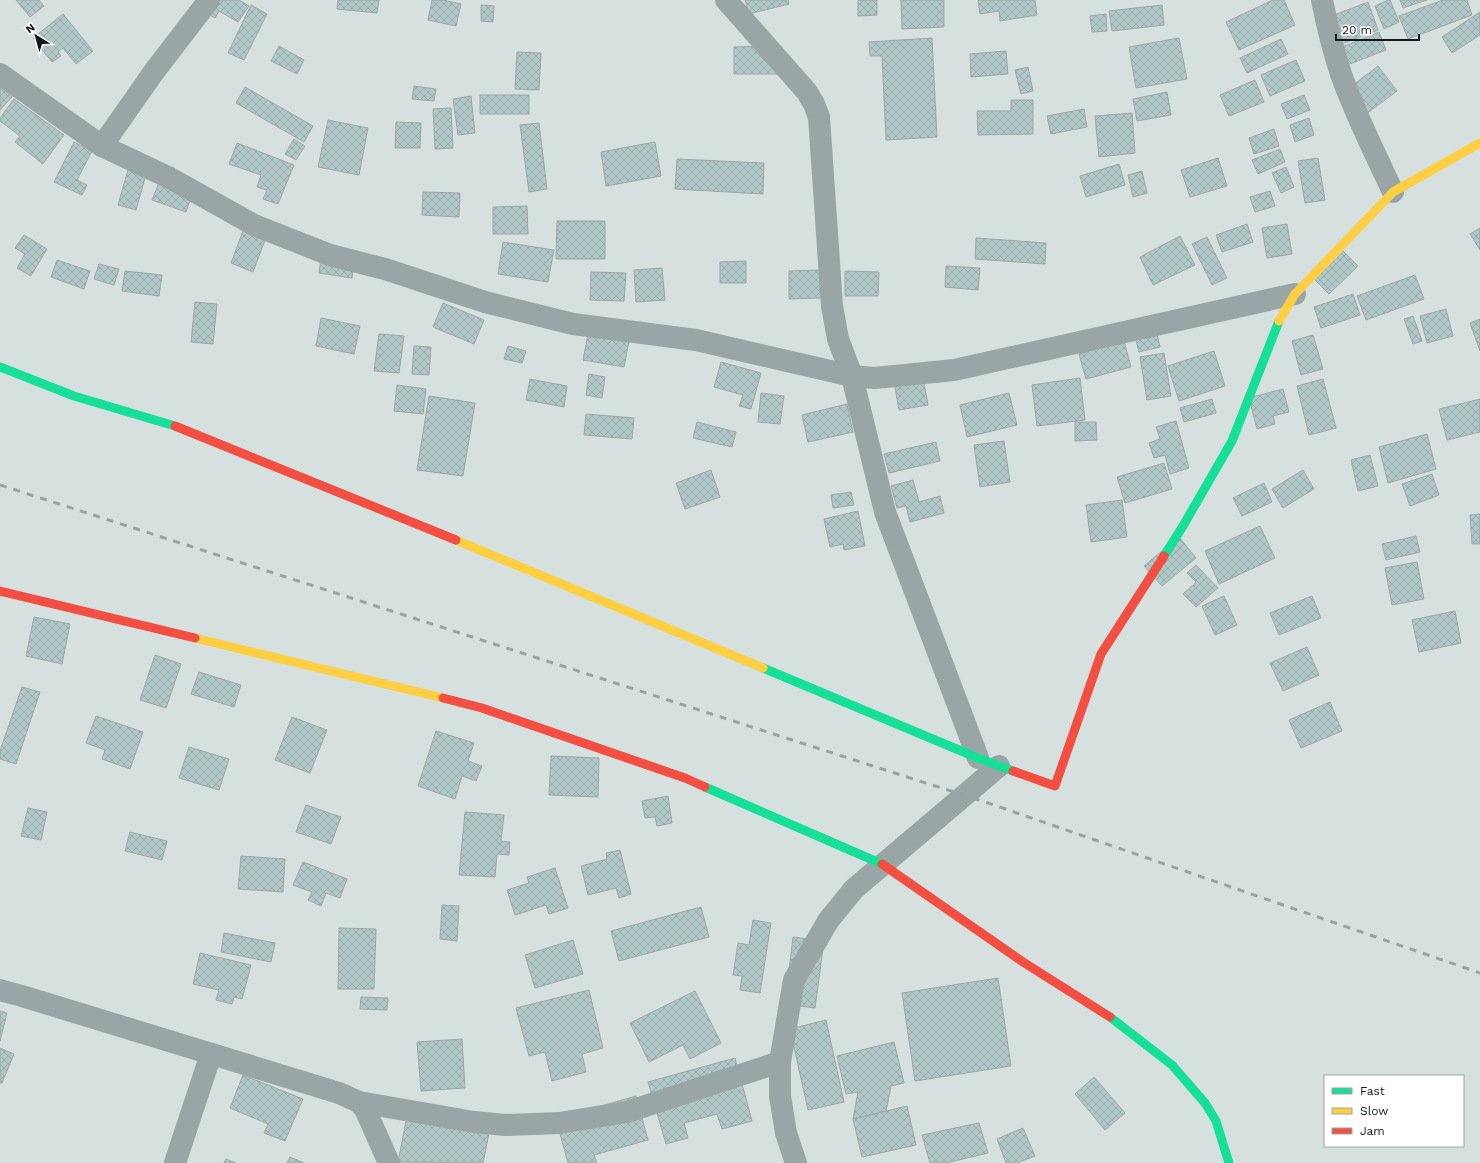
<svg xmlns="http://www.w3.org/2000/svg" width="1480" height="1163" viewBox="0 0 1480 1163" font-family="'Work Sans',sans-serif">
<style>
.building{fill:url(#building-cross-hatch);stroke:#9fa7a6}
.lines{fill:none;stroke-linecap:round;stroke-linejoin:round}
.street{stroke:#9aa6a6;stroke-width:22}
.fast{stroke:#16e098;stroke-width:9}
.slow{stroke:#ffcf43;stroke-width:9}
.jam{stroke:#f24e42;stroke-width:9}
.rail{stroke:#99a3a3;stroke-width:3;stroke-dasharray:7 7;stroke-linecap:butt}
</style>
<defs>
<pattern id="building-cross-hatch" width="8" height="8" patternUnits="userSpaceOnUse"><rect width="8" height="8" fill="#b0c8c7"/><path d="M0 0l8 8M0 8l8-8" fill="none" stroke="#96abaa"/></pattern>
</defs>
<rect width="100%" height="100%" fill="#d5e0df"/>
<g class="building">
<polygon points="16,0 39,0 44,6 30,17"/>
<polygon points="207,0 239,0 249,6 238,22 219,11 215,18 201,10"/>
<polygon points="338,0 379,0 377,13 337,9"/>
<polygon points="432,0 443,0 461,4 456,26 428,20"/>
<polygon points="745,0 788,0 789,4 749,14"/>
<polygon points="858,0 877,0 877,15 858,16"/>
<polygon points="901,0 944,0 944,27 902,29"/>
<polygon points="978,0 1035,0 1037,15 1000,21 999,11 980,14"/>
<polygon points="1273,0 1284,0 1295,25 1239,50 1226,22"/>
<polygon points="1388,0 1390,0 1399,22 1384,29 1375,6"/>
<polygon points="1400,0 1427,0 1403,8"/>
<polygon points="1443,0 1467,0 1472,15 1408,39 1399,16"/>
<polygon points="1368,2 1378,30 1339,45 1329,17"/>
<polygon points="251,5 267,14 244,60 228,53"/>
<polygon points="481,5 494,6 493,22 481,21"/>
<polygon points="1162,5 1164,25 1112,31 1109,11"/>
<polygon points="1480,12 1480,35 1452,53 1442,37"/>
<polygon points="63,14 93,51 76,64 63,48 58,52 61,56 52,62 33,38"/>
<polygon points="1106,14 1107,31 1092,32 1090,16"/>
<polygon points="1379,32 1386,50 1347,65 1340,48"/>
<polygon points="932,38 937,137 886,140 882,56 870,56 869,42"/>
<polygon points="1179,38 1187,79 1136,88 1129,47"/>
<polygon points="1281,39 1288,54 1247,73 1240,58"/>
<polygon points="279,46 304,60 297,74 271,61"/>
<polygon points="781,46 781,74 734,74 734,47"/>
<polygon points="1006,51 1008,74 971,77 970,54"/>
<polygon points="517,52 541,53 539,90 515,89"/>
<polygon points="1296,60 1305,81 1270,96 1261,75"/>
<polygon points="1378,66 1397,91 1362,117 1344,92"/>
<polygon points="1028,67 1033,91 1021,94 1015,70"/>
<polygon points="1255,80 1264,102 1229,116 1220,95"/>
<polygon points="0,86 12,97 0,110"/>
<polygon points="414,86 436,89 434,101 412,99"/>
<polygon points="245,87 313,126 304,142 236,103"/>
<polygon points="1167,92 1171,115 1137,121 1133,99"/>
<rect x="480" y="95" width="49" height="19"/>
<polygon points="1304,95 1310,110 1287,119 1281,104"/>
<polygon points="471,96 475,133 458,135 453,99"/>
<polygon points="14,99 64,135 43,164 15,142 20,136 0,121 0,118"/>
<polygon points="1011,100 1033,100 1033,134 978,135 977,111 1011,111"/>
<polygon points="451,108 453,148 435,149 433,109"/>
<polygon points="1084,109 1087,127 1051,134 1047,116"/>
<polygon points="1132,113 1135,153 1099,157 1095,116"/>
<polygon points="1309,118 1314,135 1295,142 1290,125"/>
<polygon points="328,120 368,128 359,175 318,167"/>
<polygon points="396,122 421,123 420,148 395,148"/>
<polygon points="539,123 547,189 529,192 520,125"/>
<polygon points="1274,129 1279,146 1254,154 1249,138"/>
<polygon points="294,139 305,146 296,160 285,154"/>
<polygon points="74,142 92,151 77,180 87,185 82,195 54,182"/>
<polygon points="655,142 661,176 606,186 601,152"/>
<polygon points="237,143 294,165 278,204 263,199 267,190 257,187 261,175 229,164"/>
<polygon points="1280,149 1285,162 1258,174 1252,160"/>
<polygon points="1218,158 1227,186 1190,197 1181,170"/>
<polygon points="1318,158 1325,200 1305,203 1298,161"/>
<polygon points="677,159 764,163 763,194 675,189"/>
<polygon points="1119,164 1125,185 1086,197 1080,176"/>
<polygon points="129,166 147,171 136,210 118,205"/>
<polygon points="1286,167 1294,187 1281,193 1272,173"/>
<polygon points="1142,171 1147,193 1133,197 1128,175"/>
<polygon points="160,180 193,192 186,212 152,200"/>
<polygon points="1270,191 1275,206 1255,212 1250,197"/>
<polygon points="423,192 460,193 459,217 422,215"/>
<polygon points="527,206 528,234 493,234 493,207"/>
<polygon points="557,221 605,221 605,259 556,259"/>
<polygon points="246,223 268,232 253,272 231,263"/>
<polygon points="1247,224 1253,242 1222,252 1216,235"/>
<polygon points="1287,224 1292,254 1267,258 1262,228"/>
<polygon points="1480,228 1480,250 1470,234"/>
<polygon points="24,235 47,249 31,276 17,268 25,254 15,248"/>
<polygon points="1180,236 1195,265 1153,285 1140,257"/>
<polygon points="1207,237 1227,278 1212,285 1192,244"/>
<polygon points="976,238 1046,243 1045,264 975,259"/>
<polygon points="503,242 554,250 548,282 498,274"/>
<polygon points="1337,245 1358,266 1329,294 1309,274"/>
<polygon points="322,251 355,255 352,278 319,273"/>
<polygon points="57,260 90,271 84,289 51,277"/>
<polygon points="746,261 746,283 720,283 720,262"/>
<polygon points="99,264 119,269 114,285 94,279"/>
<polygon points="946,266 980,268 978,290 945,287"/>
<polygon points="662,268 665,300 636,302 634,270"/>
<polygon points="820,270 820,298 789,299 789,271"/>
<polygon points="125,271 162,275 159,296 122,291"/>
<polygon points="845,271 879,272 878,296 845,296"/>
<polygon points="591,272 626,273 624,301 590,300"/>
<polygon points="1415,275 1424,299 1366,320 1357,296"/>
<polygon points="1353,294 1360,315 1321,328 1314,307"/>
<polygon points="195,302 217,304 213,344 191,342"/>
<polygon points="443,303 484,320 474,344 433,327"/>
<polygon points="1446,309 1453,336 1427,343 1420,316"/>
<polygon points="1413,316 1422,341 1413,344 1404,319"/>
<polygon points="321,318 360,326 354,354 316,346"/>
<polygon points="1480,319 1480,351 1470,323"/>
<polygon points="1155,327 1160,347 1139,352 1134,333"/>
<polygon points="589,329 630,336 624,367 583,360"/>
<polygon points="379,334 404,336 399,373 374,371"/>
<polygon points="1313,335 1323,369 1301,375 1292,341"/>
<polygon points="1124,341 1131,367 1086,379 1079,354"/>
<polygon points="414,346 431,347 429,375 412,374"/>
<polygon points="508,346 526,351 522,363 504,359"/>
<polygon points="1214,351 1225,386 1179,401 1168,366"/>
<polygon points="1164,353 1171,396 1147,400 1140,357"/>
<polygon points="721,362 761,373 751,409 739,406 743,395 714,387"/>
<polygon points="589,374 605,377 602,398 586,395"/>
<polygon points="923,377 928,405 899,410 894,382"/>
<polygon points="1080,378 1085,420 1037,426 1032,385"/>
<polygon points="530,379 567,386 564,407 526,400"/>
<polygon points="1323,379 1336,428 1309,435 1297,386"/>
<polygon points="397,385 426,389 423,414 394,411"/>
<polygon points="1283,389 1289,412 1273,416 1275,424 1257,429 1249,398"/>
<polygon points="761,393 784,396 780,424 758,422"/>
<polygon points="1009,393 1017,425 967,437 960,405"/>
<polygon points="429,396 475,403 463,476 417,470"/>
<polygon points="1212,399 1216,413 1184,422 1180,408"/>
<polygon points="1480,399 1480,432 1447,440 1439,409"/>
<polygon points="847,404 853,432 808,442 802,415"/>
<polygon points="586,414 634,418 632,439 584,435"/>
<polygon points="1176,421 1189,468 1170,474 1165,455 1154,458 1149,443 1160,439 1156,427"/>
<polygon points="697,422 736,432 732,447 693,438"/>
<polygon points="1075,422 1096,422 1097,440 1075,441"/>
<polygon points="1427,434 1436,469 1388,483 1379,447"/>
<polygon points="1004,441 1010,482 980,487 974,445"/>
<polygon points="936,442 940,461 889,473 884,454"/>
<polygon points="1370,455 1378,486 1358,491 1351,460"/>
<polygon points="1164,463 1172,489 1125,503 1117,477"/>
<polygon points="711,470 720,497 685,509 676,483"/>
<polygon points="1303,470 1314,489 1283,508 1272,489"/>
<polygon points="1432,474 1439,495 1410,506 1402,484"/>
<polygon points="913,480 919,502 940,496 944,513 910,522 906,506 897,508 891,486"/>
<polygon points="1264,483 1272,502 1242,516 1233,498"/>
<polygon points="851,492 854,505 833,508 831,495"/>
<polygon points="1122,500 1127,537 1091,542 1086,505"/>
<polygon points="858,511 865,546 844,550 843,544 830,547 824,519"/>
<polygon points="1480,514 1480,544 1472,544 1470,515"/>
<polygon points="1260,526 1275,558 1219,584 1205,551"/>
<polygon points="1416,536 1420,552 1386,560 1382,544"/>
<polygon points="1179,537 1196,558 1162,586 1144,566"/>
<polygon points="1417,562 1424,599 1392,605 1385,568"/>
<polygon points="1196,565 1218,588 1196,607 1183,594 1196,582 1187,573"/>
<polygon points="1224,596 1237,625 1215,635 1202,606"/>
<polygon points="1312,596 1321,618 1279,635 1270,613"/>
<polygon points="1455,611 1461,643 1419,652 1412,620"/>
<polygon points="34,617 70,624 62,664 26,656"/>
<polygon points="1307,647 1319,675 1283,691 1270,663"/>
<polygon points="155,655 181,664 166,708 140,700"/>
<polygon points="199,672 241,685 234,707 191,694"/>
<polygon points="22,687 40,692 16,764 0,759 0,751"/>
<polygon points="1330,702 1342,731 1301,748 1289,720"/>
<polygon points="96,716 143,732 130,769 102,759 105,750 86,743"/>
<polygon points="292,717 327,730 310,773 275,760"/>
<polygon points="436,731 474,743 468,761 482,766 476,781 462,776 455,799 418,786"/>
<polygon points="189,747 229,759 219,790 179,778"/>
<polygon points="551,756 599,758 598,797 549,795"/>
<polygon points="668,796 672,823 657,826 655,817 645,818 642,801"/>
<polygon points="306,805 341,817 331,844 296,832"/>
<polygon points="28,808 47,812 41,840 21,836"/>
<polygon points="465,812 504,815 501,841 510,842 509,855 497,854 495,877 459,875"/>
<polygon points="130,832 167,841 162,860 125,851"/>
<polygon points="620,850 631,894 619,898 616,888 588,895 581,866 607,859 606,853"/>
<polygon points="241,856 285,859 283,892 238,889"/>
<polygon points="303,862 347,879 340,898 326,893 321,906 308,900 312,892 293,885"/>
<polygon points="555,868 568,908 549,914 546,905 515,915 507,890 529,883 527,877"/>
<polygon points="442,905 459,906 457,941 440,939"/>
<polygon points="701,907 709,937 619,961 611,931"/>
<polygon points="753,920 771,923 760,993 740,990 742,976 733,975 738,943 749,945"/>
<polygon points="339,928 376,929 374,989 338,989"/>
<polygon points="224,933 275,943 271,962 221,952"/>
<polygon points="793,937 824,941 815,1008 785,1004"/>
<polygon points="573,940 583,974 535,988 525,955"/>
<polygon points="200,953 251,965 242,999 234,997 232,1004 216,1000 219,990 193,984"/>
<polygon points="998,978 1011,1066 915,1081 902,993"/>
<polygon points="589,990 603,1048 582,1054 586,1072 552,1081 545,1052 529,1056 516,1008"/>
<polygon points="695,991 721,1043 690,1059 683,1045 649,1062 630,1023"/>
<polygon points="361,997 388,998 387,1010 360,1009"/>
<polygon points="0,1011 7,1013 0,1041"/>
<polygon points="826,1020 844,1102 808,1110 790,1029"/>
<polygon points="462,1039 465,1088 421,1091 417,1042"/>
<polygon points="894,1042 904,1083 891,1086 886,1112 853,1119 858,1092 846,1094 837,1056"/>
<polygon points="0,1048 14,1054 2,1083 0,1083"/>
<polygon points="735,1058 752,1121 722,1129 717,1114 684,1123 688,1138 666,1144 648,1082"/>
<polygon points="243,1075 303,1099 285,1141 264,1133 268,1124 230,1108"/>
<polygon points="1094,1077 1125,1113 1105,1130 1075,1094"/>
<polygon points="636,1096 648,1140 594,1155 597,1163 568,1163 556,1119"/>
<polygon points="907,1106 916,1145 862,1157 853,1119"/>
<polygon points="408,1111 490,1128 483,1163 398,1162"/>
<polygon points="979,1123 988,1153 946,1163 930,1163 922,1135"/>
<polygon points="1023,1128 1035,1156 1017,1163 1006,1163 997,1139"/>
<polygon points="290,1157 304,1163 287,1163"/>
<polygon points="226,1159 236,1163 224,1163"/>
</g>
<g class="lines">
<g class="street">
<polyline points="726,0 807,92 814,104 819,117 832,306 838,339 852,376 885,512 978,758"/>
<path d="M1322 0C1327 25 1333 50 1341 74 1355 114 1375 153 1393 192"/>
<polyline points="0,74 102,146 170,178 254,225 330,255 385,269 485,302 573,324 696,340 852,376 875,378 954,370 1295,294"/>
<polyline points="102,146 153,73 209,0"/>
<polyline points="0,990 22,996 339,1093 359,1102 474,1122 505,1125 559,1123 627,1112 780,1062"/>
<polyline points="359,1102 365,1109 389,1163"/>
<polyline points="175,1163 211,1054"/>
<polyline points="796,1163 786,1133 780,1096 780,1062 794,980 828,921 854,889 999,766"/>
</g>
<g class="fast">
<polyline points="0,367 74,396 175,426"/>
<polyline points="1164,556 1183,526 1232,441 1279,321"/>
<polyline points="763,668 978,758 1013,771"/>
<polyline points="705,787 882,864"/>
<polyline points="1110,1017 1172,1065 1205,1103 1216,1121 1229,1163"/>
</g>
<g class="slow">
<polyline points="1279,321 1295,294 1393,192 1480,143"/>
<polyline points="456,540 763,668"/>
<polyline points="195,638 443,698"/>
</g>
<g class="jam">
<polyline points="175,426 456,540"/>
<polyline points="0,591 195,638"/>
<polyline points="443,698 482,708 685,778 705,787"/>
<polyline points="1013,771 1055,786 1101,654 1164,556"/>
<polyline points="882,864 1023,962 1110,1017"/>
</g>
<polyline class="rail" points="0,485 988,803 1480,973"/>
</g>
<rect x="1324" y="1075" width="140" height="72" fill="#ffffff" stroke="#a0a3a3"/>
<rect x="1332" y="1088" width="20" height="6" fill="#16e098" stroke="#a0a3a3"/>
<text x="1360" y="1095" font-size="12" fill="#111818">Fast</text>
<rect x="1332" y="1108" width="20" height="6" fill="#ffcf43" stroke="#a0a3a3"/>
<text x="1360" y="1115" font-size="12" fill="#111818">Slow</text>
<rect x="1332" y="1128" width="20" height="6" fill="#f24e42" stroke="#a0a3a3"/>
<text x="1360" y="1135" font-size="12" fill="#111818">Jam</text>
<g transform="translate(36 36) rotate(323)" stroke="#ffffff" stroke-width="3" paint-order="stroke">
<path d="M0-3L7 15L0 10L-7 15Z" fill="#111818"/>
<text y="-6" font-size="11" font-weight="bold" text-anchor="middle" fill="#111818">N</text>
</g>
<path d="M1336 34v6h83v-6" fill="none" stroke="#111818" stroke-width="2"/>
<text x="1342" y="34" font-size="12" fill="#111818" stroke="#ffffff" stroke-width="3" paint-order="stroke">20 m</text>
</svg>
